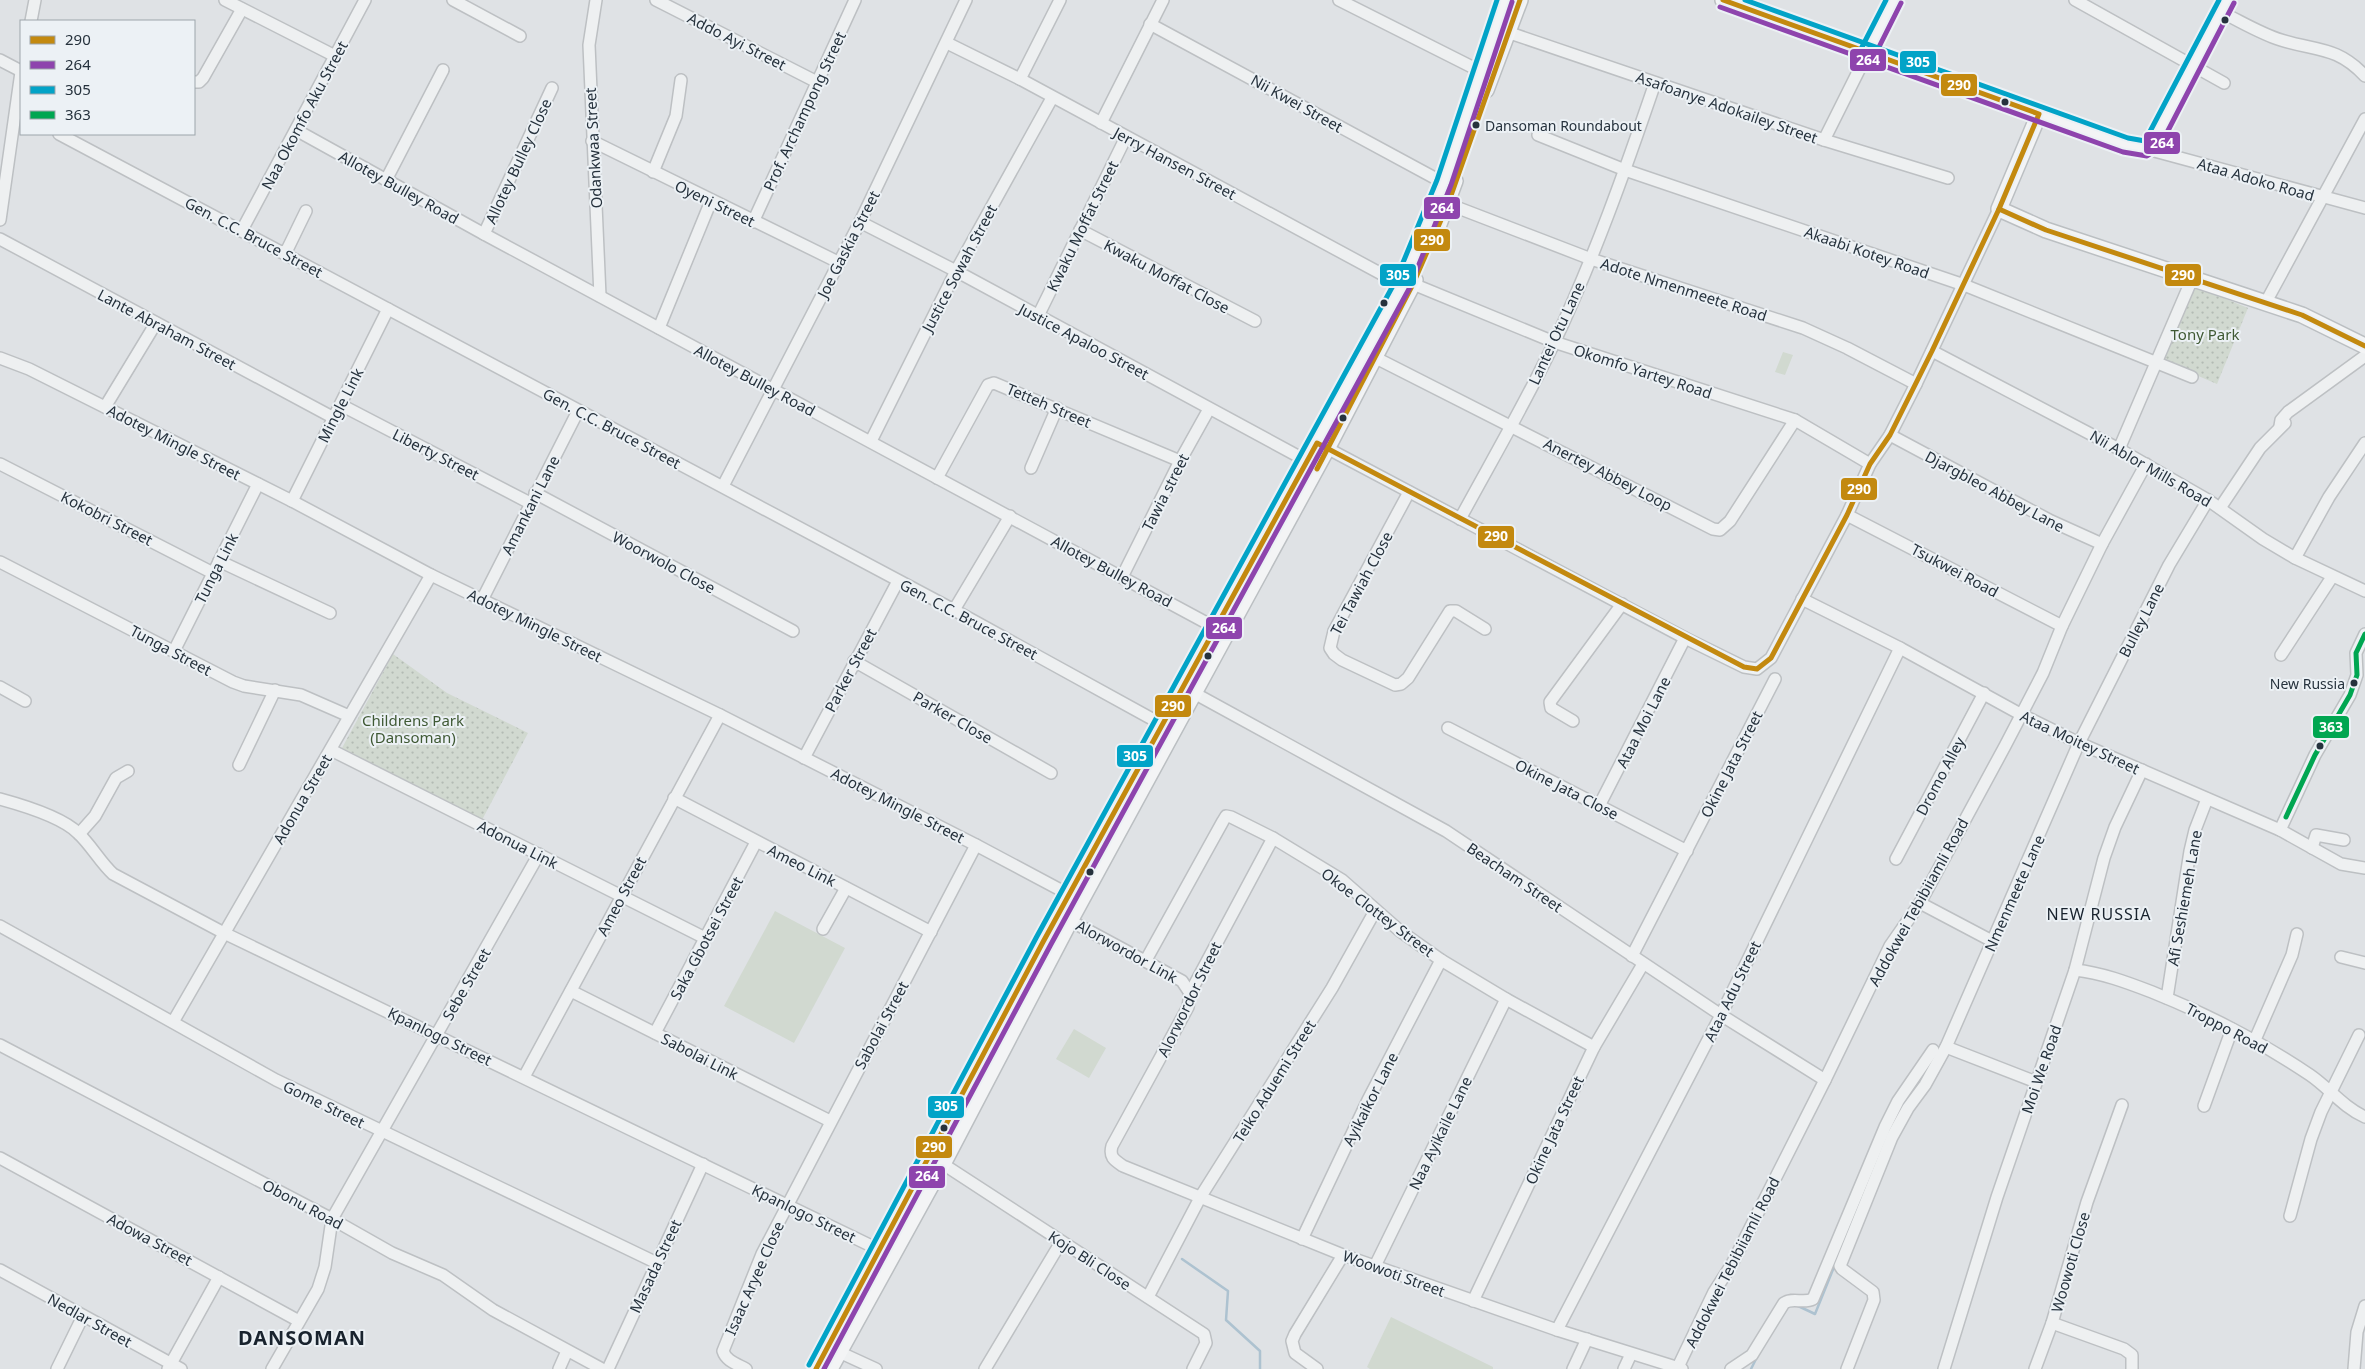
<svg xmlns="http://www.w3.org/2000/svg" width="2365" height="1369" viewBox="0 0 2365 1369" font-family="'Noto Sans',sans-serif">
<style>
.park{fill:url(#park-dots)}
.garden{fill:#d1d9d0}
.lines{fill:none;stroke-linecap:round;stroke-linejoin:round}
.stream{stroke:#adc2d0;stroke-width:2.5}
.minor-casing{stroke:#bdc0c3;stroke-width:14}
.major-casing{stroke:#bbbfc2;stroke-width:18}
.minor{stroke:#eef0f1;stroke-width:11}
.major{stroke:#f3f4f5;stroke-width:15}
.bus-1-casing{stroke:#ecf1f5;stroke-width:9}
.bus-2-casing{stroke:#ecf1f5;stroke-width:9}
.bus-3-casing{stroke:#ecf1f5;stroke-width:9}
.bus-4-casing{stroke:#ecf1f5;stroke-width:9}
.bus-1{stroke:#c3890f;stroke-width:5}
.bus-2{stroke:#8e44ad;stroke-width:5}
.bus-3{stroke:#02a3c7;stroke-width:5}
.bus-4{stroke:#00a651;stroke-width:5}
.bus-dot{fill:#26323d;stroke:#ecf1f5;stroke-width:2}
.labels{text-anchor:middle;dominant-baseline:central;stroke-width:4;stroke-linejoin:round;paint-order:stroke}
.bus-label{font-size:14px;fill:#26323d;stroke:#ecf1f5;text-anchor:start}
.street-label{font-size:15px;fill:#26323d;stroke:#ecf1f5}
.park-label{font-size:15px;fill:#3f5934;stroke:#ecf1f5}
.neighbourhood-label{font-size:16px;letter-spacing:1px;fill:#19232e;stroke:#ecf1f5}
.district-label{font-size:20px;font-weight:bold;letter-spacing:1px;fill:#19232e;stroke:#ecf1f5}
.line-badge{stroke:#ecf1f5;stroke-width:2}
.badge-label{font-size:14px;text-anchor:middle;font-weight:bold;fill:#fff}
</style>
<defs>
<pattern id="park-dots" width="8" height="8" patternUnits="userSpaceOnUse" patternTransform="scale(1.25)"><rect width="8" height="8" fill="#d1d9d0"/><path d="M2 2h.1M6 6h.1" fill="none" stroke="#b3bbb4" stroke-width="1.8" stroke-linecap="round"/></pattern>
</defs>
<rect width="100%" height="100%" fill="#dfe2e5"/>
<g class="park">
<polygon points="2192,285 2248,308 2217,384 2161,360"/>
<polygon points="393,654 447,693 528,733 482,820 342,748"/>
</g>
<g class="garden">
<polygon points="1783,352 1793,355 1785,375 1775,372"/>
<polygon points="775,911 845,948 794,1043 724,1006"/>
<polygon points="1074,1029 1106,1048 1089,1078 1056,1059"/>
<polygon points="1391,1317 1493,1367 1493,1369 1370,1369 1367,1367"/>
</g>
<g class="lines">
<g class="stream">
<polyline points="1912,1091 1925,1074"/>
<polyline points="1840,1250 1848,1229"/>
<polyline points="1182,1259 1228,1291 1226,1320 1260,1351 1260,1369"/>
<polyline points="1796,1305 1815,1314 1836,1262"/>
<polyline points="1751,1369 1757,1357"/>
</g>
<g class="minor-casing">
<g id="minor">
<polyline points="225,0 335,56"/>
<polyline points="453,0 520,36"/>
<polyline points="596,0 589,45 600,296"/>
<polyline points="656,0 817,82"/>
<polyline points="1339,0 1482,72"/>
<polyline points="2075,0 2224,83"/>
<path d="M2221 12C2240 21 2261 34 2281 40 2316 51 2337 46 2365 76"/>
<polyline points="31,21 35,0"/>
<polyline points="1150,24 1444,183"/>
<polyline points="1507,32 1824,140 1948,178"/>
<polyline points="947,43 1020,79 1402,285"/>
<polyline points="0,60 21,71"/>
<polyline points="1020,79 1060,0"/>
<polyline points="194,82 199,82 203,78 242,9"/>
<polyline points="1101,123 1163,0"/>
<polyline points="296,130 484,234 1216,628"/>
<polyline points="59,134 954,610 1163,725"/>
<polyline points="1538,135 1625,170 1964,285 2192,377"/>
<polyline points="1824,140 1868,52"/>
<polyline points="592,141 838,262"/>
<polyline points="2147,149 2365,208"/>
<polyline points="653,172 676,116 681,80"/>
<polyline points="386,180 443,70"/>
<polyline points="1448,204 1591,259 1803,328 1847,348 1916,384"/>
<polyline points="0,220 21,72"/>
<polyline points="753,222 855,0"/>
<polyline points="860,222 956,271 1307,461"/>
<polyline points="242,230 365,0"/>
<polyline points="1080,230 1255,321"/>
<polyline points="484,234 552,88"/>
<polyline points="0,239 334,418"/>
<polyline points="282,252 287,250 306,211"/>
<polyline points="1413,284 1554,342 1795,420 1870,464"/>
<polyline points="2266,302 2365,119"/>
<polyline points="1038,316 1126,137"/>
<polyline points="659,328 711,201"/>
<polyline points="1932,351 2119,449 2208,500 2263,539 2295,558 2365,591"/>
<polyline points="0,358 29,369 292,501 431,575 720,715 976,845 1070,895"/>
<polyline points="1376,358 1713,529 1720,530 1730,521 1795,420"/>
<polyline points="341,405 530,503"/>
<polyline points="105,407 156,323"/>
<polyline points="2280,426 2281,420 2288,412 2365,356"/>
<polyline points="1890,435 2051,521 2102,544"/>
<polyline points="871,441 956,271 1052,98"/>
<polyline points="1321,445 1685,638 1744,667 1757,669 1771,658 1847,515 1870,464 1890,435 1916,384 1999,209"/>
<polyline points="2119,449 2192,279"/>
<polyline points="0,464 213,573"/>
<polyline points="1031,468 1057,408"/>
<polyline points="937,478 988,385 994,383 1180,461"/>
<polyline points="723,486 860,222 966,0"/>
<polyline points="1409,492 1334,631 1330,648 1334,654 1342,660 1395,685 1401,684 1408,678 1450,611 1456,611 1485,629"/>
<polyline points="535,493 793,631"/>
<polyline points="292,501 388,309"/>
<polyline points="2220,508 2260,448 2285,423"/>
<polyline points="1847,515 2062,626"/>
<path d="M1460 519C1492 460 1526 402 1555 341 1594 258 1625 171 1655 83"/>
<polyline points="2295,558 2329,497 2365,443"/>
<polyline points="219,561 330,613"/>
<polyline points="0,562 233,682 244,686 301,695 349,716"/>
<polyline points="1122,577 1180,461 1209,409"/>
<polyline points="1802,599 1900,648 2022,715 2079,743 2280,830 2341,864 2365,868"/>
<polyline points="482,600 578,411"/>
<polyline points="954,610 1010,516"/>
<polyline points="174,651 258,484"/>
<polyline points="2281,655 2332,577"/>
<polyline points="854,661 1051,773"/>
<polyline points="0,687 25,701"/>
<polyline points="1194,693 1446,831 1721,1015 1825,1080"/>
<polyline points="1573,721 1551,708 1550,702 1622,604"/>
<polyline points="1448,728 1687,851"/>
<polyline points="331,750 705,938"/>
<polyline points="804,758 898,581"/>
<polyline points="239,765 275,690"/>
<polyline points="674,798 931,932"/>
<path d="M0 799C22 805 62 817 78 833 91 845 100 862 113 874L224 933 886 1253"/>
<polyline points="1599,806 1685,638"/>
<polyline points="2280,830 2315,755 2350,695 2357,675 2356,653 2365,634"/>
<polyline points="79,834 95,816 116,778 128,771"/>
<path d="M1273 838 1190 993 1188 1007 1112 1146C1109 1157 1114 1160 1123 1166L1343 1255 1557 1330 1682 1369"/>
<polyline points="2312,848 2316,835 2344,840"/>
<polyline points="1896,859 1984,693"/>
<polyline points="1920,903 1992,941"/>
<polyline points="1065,918 1182,981 1190,993"/>
<polyline points="0,926 276,1080 657,1263"/>
<polyline points="823,929 846,888"/>
<polyline points="1632,956 1775,679"/>
<polyline points="2341,957 2365,963"/>
<polyline points="1146,960 1223,821 1226,816 1231,817 1273,838 1342,880 1400,931 1441,960 1506,999 1594,1047"/>
<path d="M2075 970C2102 973 2126 982 2152 992 2207 1014 2261 1042 2310 1075 2329 1088 2343 1107 2365 1117"/>
<polyline points="571,991 830,1121"/>
<polyline points="2167,998 2190,851 2195,830 2207,799"/>
<polyline points="173,1022 431,575"/>
<polyline points="655,1033 756,842"/>
<polyline points="2254,1042 2292,955 2297,934"/>
<polyline points="0,1045 332,1219 392,1253 443,1275 493,1310 602,1369"/>
<polyline points="524,1077 720,715"/>
<polyline points="2036,1082 1946,1047 2079,743 2169,565 2208,500"/>
<polyline points="2204,1106 2232,1029"/>
<polyline points="0,1158 299,1321"/>
<polyline points="943,1164 1204,1334 1206,1343 1193,1369"/>
<polyline points="2290,1216 2311,1139 2321,1112 2359,1035"/>
<polyline points="1302,1239 1368,1100 1441,960"/>
<polyline points="1375,1266 1506,999"/>
<polyline points="0,1270 181,1369"/>
<polyline points="1148,1297 1201,1196 1332,988 1375,911"/>
<polyline points="1473,1301 1594,1047 1643,964"/>
<polyline points="2052,1323 2124,1349 2132,1355 2132,1369"/>
<polyline points="1557,1330 1721,1015 1900,648"/>
<polyline points="839,1352 876,1369"/>
<polyline points="1678,1367 1714,1292 1732,1264 1825,1080 1890,946 1920,903 2005,746 2043,673 2062,626 2102,544 2146,464"/>
<polyline points="57,1369 83,1316"/>
<polyline points="168,1369 219,1277"/>
<polyline points="272,1369 318,1289 325,1267 332,1219 539,854"/>
<polyline points="559,1369 567,1351"/>
<polyline points="608,1369 703,1164"/>
<path d="M746 1369C737 1364 726 1361 723 1351L762 1254 976 845"/>
<polyline points="985,1369 1061,1242"/>
<polyline points="1317,1369 1295,1353 1292,1341 1295,1334 1343,1255"/>
<polyline points="1573,1369 1587,1339"/>
<polyline points="1624,1369 1631,1354"/>
<path d="M1731 1369 1752 1355 1784 1303C1793 1297 1803 1304 1813 1299L1885 1127 1898 1101 1933 1050"/>
<polyline points="1847,1369 1874,1300 1873,1292 1842,1269 1840,1266 1892,1137 1908,1108 1925,1085 1946,1047"/>
<polyline points="1944,1369 1997,1197 2075,970 2104,858 2115,827 2142,770"/>
<polyline points="2035,1369 2052,1323 2087,1202 2122,1105"/>
<polyline points="2354,1369 2357,1332 2365,1306"/>
</g>
</g>
<g class="major-casing">
<g id="major">
<polyline points="1723,0 2126,145 2147,149 2152,145 2227,0"/>
<polyline points="1868,52 1894,0"/>
<polyline points="1486,90 1520,0"/>
<polyline points="2039,114 1999,209 2046,230 2302,315 2365,346"/>
<polyline points="1438,227 1455,181"/>
<polyline points="816,1369 1043,942 1402,285 1444,183 1505,0"/>
<polyline points="830,1369 943,1164 1070,921 1327,449 1415,280"/>
</g>
</g>
<use href="#minor" class="minor"/>
<use href="#major" class="major"/>
<g class="bus-1-casing">
<g id="bus-1">
<polyline points="1999,209 2046,230 2302,315 2365,346"/>
<polyline points="1317,469 1413,284 1448,204 1520,0"/>
<polyline points="816,1369 1043,942 1317,443 1744,667 1757,669 1771,658 1847,515 1870,464 1890,435 1932,351 1999,209 2039,114 1723,0"/>
</g>
</g>
<g class="bus-2-casing">
<g id="bus-2">
<polyline points="1720,7 2123,152 2147,156 2159,148 2234,3"/>
<polyline points="1875,55 1901,3"/>
<polyline points="824,1369 1050,946 1409,289 1451,185 1512,2"/>
</g>
</g>
<g class="bus-3-casing">
<g id="bus-3">
<polyline points="1745,0 2128,138 2145,141 2219,0"/>
<polyline points="1861,49 1886,0"/>
<polyline points="809,1365 1036,938 1395,282 1437,180 1497,0"/>
</g>
</g>
<g class="bus-4-casing">
<polyline id="bus-4" points="2286,817 2315,755 2350,695 2357,675 2356,653 2365,634"/>
</g>
<use href="#bus-1" class="bus-1"/>
<use href="#bus-2" class="bus-2"/>
<use href="#bus-3" class="bus-3"/>
<use href="#bus-4" class="bus-4"/>
</g>
<g class="bus-dot">
<circle cx="2225" cy="20" r="4.5"/>
<circle cx="2005" cy="102" r="4.5"/>
<circle cx="1476" cy="125" r="4.5"/>
<circle cx="1384" cy="303" r="4.5"/>
<circle cx="1343" cy="418" r="4.5"/>
<circle cx="1208" cy="656" r="4.5"/>
<circle cx="2354" cy="683" r="4.5"/>
<circle cx="2320" cy="746" r="4.5"/>
<circle cx="1090" cy="872" r="4.5"/>
<circle cx="944" cy="1128" r="4.5"/>
</g>
<g class="labels">
<g class="bus-label">
<text x="1485" y="125">Dansoman Roundabout</text>
<text x="2345" y="683" text-anchor="end">New Russia</text>
</g>
<g class="street-label">
<text transform="translate(737 41) rotate(27)">Addo Ayi Street</text>
<text transform="translate(1297 103) rotate(29)">Nii Kwei Street</text>
<text transform="translate(1727 107) rotate(19)">Asafoanye Adokailey Street</text>
<text transform="translate(804 111) rotate(-65)">Prof. Archampong Street</text>
<text transform="translate(304 115) rotate(-62)">Naa Okomfo Aku Street</text>
<text transform="translate(593 148) rotate(-93)">Odankwaa Street</text>
<text transform="translate(518 161) rotate(-65)">Allotey Bulley Close</text>
<text transform="translate(1175 163) rotate(28)">Jerry Hansen Street</text>
<text transform="translate(2256 179) rotate(16)">Ataa Adoko Road</text>
<text transform="translate(399 187) rotate(29)">Allotey Bulley Road</text>
<text transform="translate(715 203) rotate(26)">Oyeni Street</text>
<text transform="translate(1082 226) rotate(-64)">Kwaku Moffat Street</text>
<text transform="translate(254 237) rotate(28)">Gen. C.C. Bruce Street</text>
<text transform="translate(848 244) rotate(-63)">Joe Gaskia Street</text>
<text transform="translate(1867 252) rotate(19)">Akaabi Kotey Road</text>
<text transform="translate(959 268) rotate(-62)">Justice Sowah Street</text>
<text transform="translate(1167 276) rotate(28)">Kwaku Moffat Close</text>
<text transform="translate(1684 289) rotate(18)">Adote Nmenmeete Road</text>
<text transform="translate(167 329) rotate(28)">Lante Abraham Street</text>
<text transform="translate(1556 333) rotate(-65)">Lantei Otu Lane</text>
<text transform="translate(1084 341) rotate(28)">Justice Apaloo Street</text>
<text transform="translate(1643 371) rotate(18)">Okomfo Yartey Road</text>
<text transform="translate(755 380) rotate(28)">Allotey Bulley Road</text>
<text transform="translate(340 405) rotate(-63)">Mingle Link</text>
<text transform="translate(1049 405) rotate(23)">Tetteh Street</text>
<text transform="translate(612 428) rotate(28)">Gen. C.C. Bruce Street</text>
<text transform="translate(174 442) rotate(27)">Adotey Mingle Street</text>
<text transform="translate(436 454) rotate(27)">Liberty Street</text>
<text transform="translate(2151 468) rotate(30)">Nii Ablor Mills Road</text>
<text transform="translate(1608 474) rotate(27)">Anertey Abbey Loop</text>
<text transform="translate(1995 491) rotate(28)">Djargbleo Abbey Lane</text>
<text transform="translate(1165 492) rotate(-63)">Tawia street</text>
<text transform="translate(530 505) rotate(-63)">Amankani Lane</text>
<text transform="translate(107 518) rotate(27)">Kokobri Street</text>
<text transform="translate(664 562) rotate(28)">Woorwolo Close</text>
<text transform="translate(216 568) rotate(-63)">Tunga Link</text>
<text transform="translate(1955 570) rotate(28)">Tsukwei Road</text>
<text transform="translate(1112 571) rotate(28)">Allotey Bulley Road</text>
<text transform="translate(1361 583) rotate(-62)">Tei Tawiah Close</text>
<text transform="translate(969 619) rotate(28)">Gen. C.C. Bruce Street</text>
<text transform="translate(2141 620) rotate(-63)">Bulley Lane</text>
<text transform="translate(535 625) rotate(26)">Adotey Mingle Street</text>
<text transform="translate(171 650) rotate(28)">Tunga Street</text>
<text transform="translate(850 670) rotate(-62)">Parker Street</text>
<text transform="translate(953 717) rotate(30)">Parker Close</text>
<text transform="translate(1643 722) rotate(-63)">Ataa Moi Lane</text>
<text transform="translate(2080 742) rotate(25)">Ataa Moitey Street</text>
<text transform="translate(1731 764) rotate(-63)">Okine Jata Street</text>
<text transform="translate(1940 776) rotate(-62)">Dromo Alley</text>
<text transform="translate(1567 789) rotate(27)">Okine Jata Close</text>
<text transform="translate(302 799) rotate(-60)">Adonua Street</text>
<text transform="translate(898 805) rotate(27)">Adotey Mingle Street</text>
<text transform="translate(518 844) rotate(27)">Adonua Link</text>
<text transform="translate(802 865) rotate(27)">Ameo Link</text>
<text transform="translate(1515 877) rotate(34)">Beacham Street</text>
<text transform="translate(2014 893) rotate(-66)">Nmenmeete Lane</text>
<text transform="translate(621 896) rotate(-62)">Ameo Street</text>
<text transform="translate(2184 898) rotate(-80)">Afi Seshiemeh Lane</text>
<text transform="translate(1918 902) rotate(-61)">Addokwei Tebibiiamli Road</text>
<text transform="translate(1378 912) rotate(37)">Okoe Clottey Street</text>
<text transform="translate(706 938) rotate(-62)">Saka Gbotsei Street</text>
<text transform="translate(1127 951) rotate(29)">Alorwordor Link</text>
<text transform="translate(466 984) rotate(-60)">Sebe Street</text>
<text transform="translate(1732 991) rotate(-64)">Ataa Adu Street</text>
<text transform="translate(1189 999) rotate(-64)">Alorwordor Street</text>
<text transform="translate(881 1025) rotate(-62)">Sabolai Street</text>
<text transform="translate(2227 1028) rotate(28)">Troppo Road</text>
<text transform="translate(440 1036) rotate(26)">Kpanlogo Street</text>
<text transform="translate(700 1056) rotate(27)">Sabolai Link</text>
<text transform="translate(2041 1069) rotate(-71)">Moi We Road</text>
<text transform="translate(1274 1081) rotate(-58)">Teiko Aduemi Street</text>
<text transform="translate(1370 1099) rotate(-63)">Ayikaikor Lane</text>
<text transform="translate(324 1104) rotate(26)">Gome Street</text>
<text transform="translate(1554 1130) rotate(-65)">Okine Jata Street</text>
<text transform="translate(1440 1133) rotate(-64)">Naa Ayikaile Lane</text>
<text transform="translate(303 1204) rotate(28)">Obonu Road</text>
<text transform="translate(804 1213) rotate(26)">Kpanlogo Street</text>
<text transform="translate(150 1239) rotate(28)">Adowa Street</text>
<text transform="translate(1090 1260) rotate(33)">Kojo Bli Close</text>
<text transform="translate(1732 1262) rotate(-63)">Addokwei Tebibiiamli Road</text>
<text transform="translate(2070 1262) rotate(-74)">Woowoti Close</text>
<text transform="translate(655 1266) rotate(-65)">Masada Street</text>
<text transform="translate(1394 1273) rotate(20)">Woowoti Street</text>
<text transform="translate(754 1278) rotate(-66)">Isaac Aryee Close</text>
<text transform="translate(90 1320) rotate(29)">Nedlar Street</text>
</g>
<g class="park-label">
<text x="2205" y="334">Tony Park</text>
<text x="413" y="720">Childrens Park<tspan x="413" dy="17">(Dansoman)</tspan></text>
</g>
<g class="neighbourhood-label">
<text x="2099" y="914">NEW RUSSIA</text>
</g>
<g class="district-label">
<text x="302" y="1337">DANSOMAN</text>
</g>
</g>
<g class="line-badge">
<rect x="1849" y="48" width="38" height="24" rx="5" fill="#8e44ad"/>
<rect x="1899" y="50" width="38" height="24" rx="5" fill="#02a3c7"/>
<rect x="1940" y="73" width="38" height="24" rx="5" fill="#c3890f"/>
<rect x="2143" y="131" width="38" height="24" rx="5" fill="#8e44ad"/>
<rect x="1423" y="196" width="38" height="24" rx="5" fill="#8e44ad"/>
<rect x="1413" y="228" width="38" height="24" rx="5" fill="#c3890f"/>
<rect x="1379" y="263" width="38" height="24" rx="5" fill="#02a3c7"/>
<rect x="2164" y="263" width="38" height="24" rx="5" fill="#c3890f"/>
<rect x="1840" y="477" width="38" height="24" rx="5" fill="#c3890f"/>
<rect x="1477" y="525" width="38" height="24" rx="5" fill="#c3890f"/>
<rect x="1205" y="616" width="38" height="24" rx="5" fill="#8e44ad"/>
<rect x="1154" y="694" width="38" height="24" rx="5" fill="#c3890f"/>
<rect x="2312" y="715" width="38" height="24" rx="5" fill="#00a651"/>
<rect x="1116" y="744" width="38" height="24" rx="5" fill="#02a3c7"/>
<rect x="927" y="1095" width="38" height="24" rx="5" fill="#02a3c7"/>
<rect x="915" y="1135" width="38" height="24" rx="5" fill="#c3890f"/>
<rect x="908" y="1165" width="38" height="24" rx="5" fill="#8e44ad"/>
</g>
<g class="badge-label">
<text x="1868" y="65">264</text>
<text x="1918" y="67">305</text>
<text x="1959" y="90">290</text>
<text x="2162" y="148">264</text>
<text x="1442" y="213">264</text>
<text x="1432" y="245">290</text>
<text x="1398" y="280">305</text>
<text x="2183" y="280">290</text>
<text x="1859" y="494">290</text>
<text x="1496" y="541">290</text>
<text x="1224" y="633">264</text>
<text x="1173" y="711">290</text>
<text x="2331" y="732">363</text>
<text x="1135" y="761">305</text>
<text x="946" y="1111">305</text>
<text x="934" y="1152">290</text>
<text x="927" y="1181">264</text>
</g>
<rect x="20" y="20" width="175" height="115" fill="#ecf1f5" stroke="#9da5ab"/>
<rect x="30" y="36" width="25" height="8" fill="#c3890f" stroke="#9da5ab"/>
<text x="65" y="45" font-size="15" fill="#26323d">290</text>
<rect x="30" y="61" width="25" height="8" fill="#8e44ad" stroke="#9da5ab"/>
<text x="65" y="70" font-size="15" fill="#26323d">264</text>
<rect x="30" y="86" width="25" height="8" fill="#02a3c7" stroke="#9da5ab"/>
<text x="65" y="95" font-size="15" fill="#26323d">305</text>
<rect x="30" y="111" width="25" height="8" fill="#00a651" stroke="#9da5ab"/>
<text x="65" y="120" font-size="15" fill="#26323d">363</text>
</svg>
